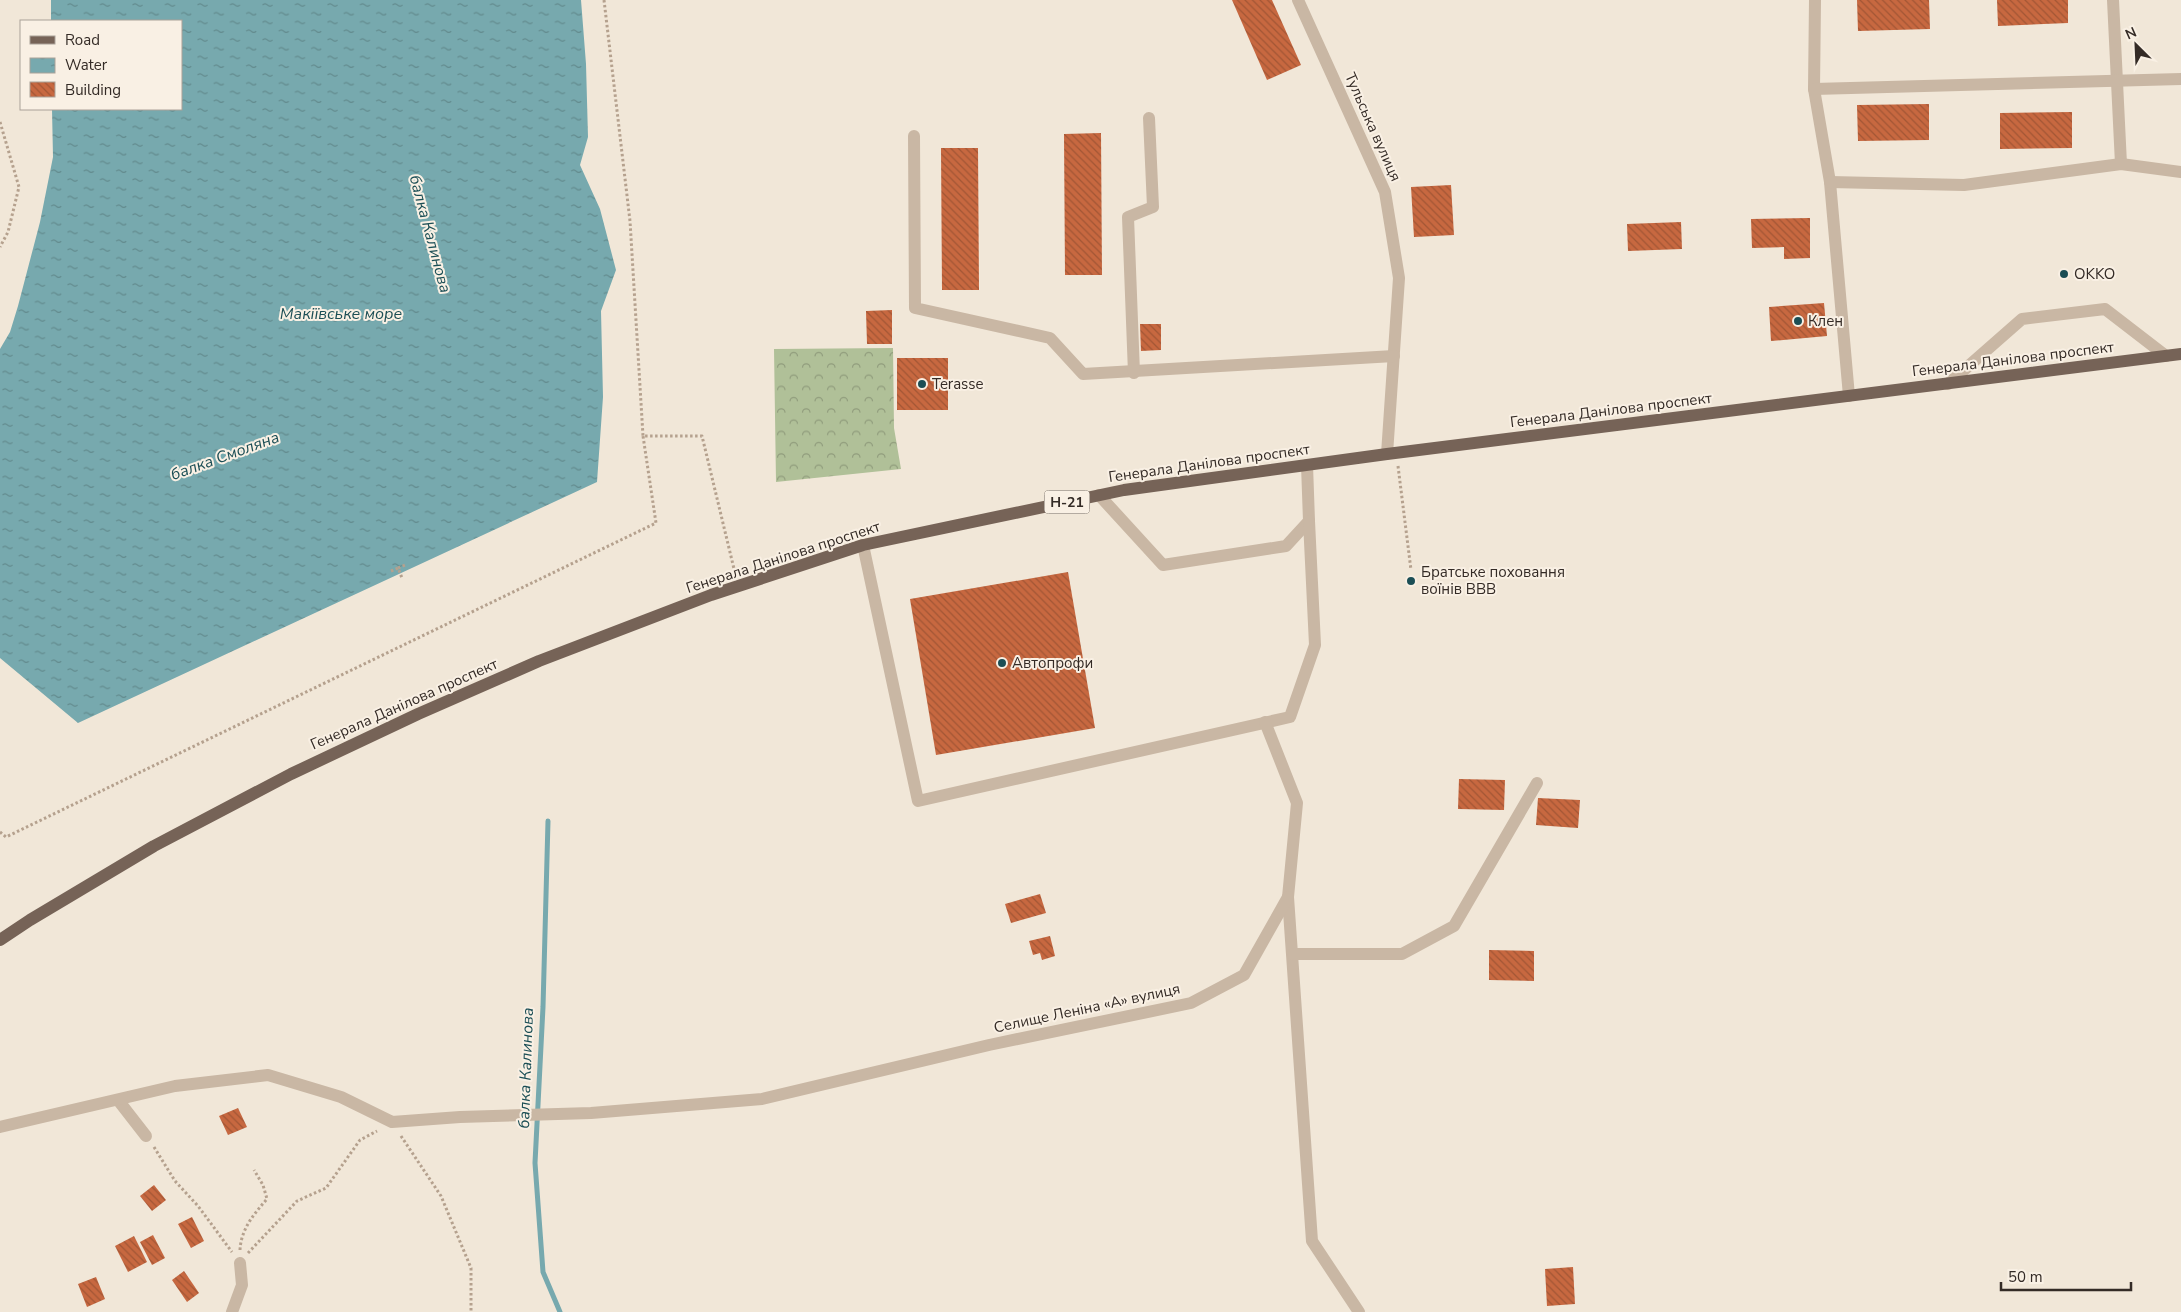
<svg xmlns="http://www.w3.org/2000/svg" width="2181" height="1312" viewBox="0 0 2181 1312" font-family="'Nunito Sans',sans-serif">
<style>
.forest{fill:url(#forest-crowns)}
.water{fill:url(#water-ripples)}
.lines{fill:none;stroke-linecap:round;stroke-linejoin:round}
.stream{stroke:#77a9ae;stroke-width:5}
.building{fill:url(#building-back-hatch)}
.path{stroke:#b5a18e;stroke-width:3;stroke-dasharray:2.5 2.5;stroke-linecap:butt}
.minor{stroke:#c9b7a4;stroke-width:12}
.major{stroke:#766357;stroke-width:12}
.poi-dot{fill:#1b4e55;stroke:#f9f0e4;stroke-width:2}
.labels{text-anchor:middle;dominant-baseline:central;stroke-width:4;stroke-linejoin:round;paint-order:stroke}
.shield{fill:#f9f0e4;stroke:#6f665f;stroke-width:1}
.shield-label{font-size:14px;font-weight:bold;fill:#342b26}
.street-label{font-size:15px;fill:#342b26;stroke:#f9f0e4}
.poi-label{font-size:15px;fill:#342b26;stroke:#f9f0e4;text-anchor:start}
.water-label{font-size:16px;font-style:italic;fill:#1b4e55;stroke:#f9f0e4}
</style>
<defs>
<pattern id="forest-crowns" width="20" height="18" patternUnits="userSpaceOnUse" patternTransform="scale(1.25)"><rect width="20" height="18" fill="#b0c098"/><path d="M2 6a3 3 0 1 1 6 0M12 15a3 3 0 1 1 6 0" fill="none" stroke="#909c7c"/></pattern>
<pattern id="water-ripples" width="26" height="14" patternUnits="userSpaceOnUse" patternTransform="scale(1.25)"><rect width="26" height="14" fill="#77a9ae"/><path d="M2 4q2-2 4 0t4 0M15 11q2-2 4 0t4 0" fill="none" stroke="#628a8d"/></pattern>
<pattern id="building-back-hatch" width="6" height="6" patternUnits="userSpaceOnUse" patternTransform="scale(1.25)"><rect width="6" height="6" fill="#c76840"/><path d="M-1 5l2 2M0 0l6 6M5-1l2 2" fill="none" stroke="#a25635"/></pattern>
</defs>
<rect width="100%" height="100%" fill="#f1e7d8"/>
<polygon class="forest" points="893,348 894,428 901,469 776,482 774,349"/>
<polygon class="water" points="51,0 581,0 586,64 588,137 580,165 600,209 616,270 601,311 603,397 597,482 78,723 0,658 0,349 10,332 18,306 40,222 53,157 52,109 181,109 181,21 51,21"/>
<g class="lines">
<polyline class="stream" points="548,821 543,1007 535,1163 543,1272 560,1312"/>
</g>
<g class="building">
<polygon points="1232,0 1272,0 1301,65 1267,80"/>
<polygon points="1857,0 1929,0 1930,29 1858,31"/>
<polygon points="1997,0 2068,0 2068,23 1998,26"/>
<polygon points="1929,104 1929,140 1858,141 1857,105"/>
<polygon points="2072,112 2072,148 2000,149 2000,113"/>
<polygon points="1101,133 1102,275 1065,275 1064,134"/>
<polygon points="941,148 978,148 979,290 942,290"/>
<polygon points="1451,185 1454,235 1414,237 1411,187"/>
<polygon points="1810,218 1810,258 1784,259 1784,247 1752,248 1751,219"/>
<polygon points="1681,222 1682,249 1628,251 1627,224"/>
<polygon points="1824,303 1827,336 1771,341 1769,307"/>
<polygon points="892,310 892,344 867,344 866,311"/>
<polygon points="1140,324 1161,324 1161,350 1141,351"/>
<rect x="897" y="358" width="51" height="52"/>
<polygon points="1068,572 1095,728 936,755 910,599"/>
<polygon points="1459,779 1505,780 1504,810 1458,809"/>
<polygon points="1538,798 1580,800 1578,828 1536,825"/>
<polygon points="1040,894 1046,913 1011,923 1005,904"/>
<polygon points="1050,936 1055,956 1042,960 1040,953 1033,955 1029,941"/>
<polygon points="1489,950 1534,951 1534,981 1489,980"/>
<polygon points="238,1108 247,1127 228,1135 219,1116"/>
<polygon points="154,1185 166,1200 152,1211 140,1196"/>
<polygon points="192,1217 204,1241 191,1248 178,1224"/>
<polygon points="153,1235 165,1258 152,1265 140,1242"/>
<polygon points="134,1236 147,1262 128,1272 115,1246"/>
<polygon points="1573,1267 1575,1304 1547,1306 1545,1269"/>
<polygon points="184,1271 199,1293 187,1302 172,1280"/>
<polygon points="96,1277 105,1299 87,1307 78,1284"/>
</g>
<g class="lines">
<g class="path">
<polyline points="604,0 630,221 643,436 702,436 735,573"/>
<polyline points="0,122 19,187 8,232 0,247"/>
<polyline points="1398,466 1411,570"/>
<polyline points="398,568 405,565"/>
<polyline points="391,571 398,568 402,578"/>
<polyline points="0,832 6,837 656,523 643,436"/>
<polyline points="401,1136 441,1196 471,1268 471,1312"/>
<polyline points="154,1147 175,1181 198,1206 232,1252"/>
<path d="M240 1250C241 1229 254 1214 267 1199L263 1185 254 1170"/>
<polyline points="248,1253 297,1201 326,1188 360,1140 377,1131"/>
</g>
<g class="minor">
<polyline points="1298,0 1385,192 1399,278 1387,454"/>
<polyline points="1815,0 1814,89 1830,182 1849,396"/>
<polyline points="2113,0 2121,164"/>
<polyline points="1814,89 2181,79"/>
<polyline points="914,136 915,308 1050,338 1083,374 1394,356"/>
<polyline points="1830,182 1964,185 2121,164 2181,172"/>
<polyline points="1134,373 1128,217 1153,207 1149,118"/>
<polyline points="1948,384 2022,319 2105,309 2166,356"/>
<polyline points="1099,495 1163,565 1286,546 1309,521 1307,465"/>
<polyline points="863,545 918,801 1290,717 1315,645 1309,521"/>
<polyline points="1265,722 1297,803 1288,897 1312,1241 1359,1312"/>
<polyline points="1293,954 1402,954 1454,926 1537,783"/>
<polyline points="118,1100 146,1136"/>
<polyline points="0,1127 175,1086 268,1075 341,1097 392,1122 460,1117 591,1113 762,1099 989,1045 1191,1003 1244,975 1288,897"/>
<polyline points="232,1312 242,1285 240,1263"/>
</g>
<polyline class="major" points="0,940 30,920 154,846 291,774 418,714 539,661 711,595 863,545 1124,490 1387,454 2181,354"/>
</g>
<g class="poi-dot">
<circle cx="2064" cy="274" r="5"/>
<circle cx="1798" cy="321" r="5"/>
<circle cx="922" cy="384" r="5"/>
<circle cx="1411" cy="581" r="5"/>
<circle cx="1002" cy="663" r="5"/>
</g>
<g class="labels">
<rect class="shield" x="1044.5" y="490.5" width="45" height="23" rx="4"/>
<g class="shield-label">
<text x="1067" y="502">Н-21</text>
</g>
<g class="street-label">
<text transform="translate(1373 127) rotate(66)">Тульська вулиця</text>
<text transform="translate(2013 359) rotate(-7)">Генерала Данілова проспект</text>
<text transform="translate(1611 410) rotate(-7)">Генерала Данілова проспект</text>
<text transform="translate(1209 463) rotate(-8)">Генерала Данілова проспект</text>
<text transform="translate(783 557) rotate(-18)">Генерала Данілова проспект</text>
<text transform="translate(404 704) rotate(-24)">Генерала Данілова проспект</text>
<text transform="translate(1087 1008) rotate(-12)">Селище Леніна «А» вулиця</text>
</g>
<g class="poi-label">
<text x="2074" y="274">OKKO</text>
<text x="1808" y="321">Клен</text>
<text x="932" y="384">Terasse</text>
<text x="1421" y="572">Братське поховання<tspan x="1421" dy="17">воїнів ВВВ</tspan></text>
<text x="1012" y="663">Автопрофи</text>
</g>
<g class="water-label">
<text transform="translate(430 234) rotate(75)">балка Калинова</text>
<text x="341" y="314">Макіївське море</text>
<text transform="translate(225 456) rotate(-20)">балка Смоляна</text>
<text transform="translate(526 1068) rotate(-88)">балка Калинова</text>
</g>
</g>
<rect x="20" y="20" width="162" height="90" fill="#f9f0e4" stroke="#aaa198"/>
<rect x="30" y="36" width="25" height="8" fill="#766357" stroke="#aaa198"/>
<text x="65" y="45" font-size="15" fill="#342b26">Road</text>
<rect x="30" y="58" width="25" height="15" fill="url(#water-ripples)" stroke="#aaa198"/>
<text x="65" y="70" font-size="15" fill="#342b26">Water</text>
<rect x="30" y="82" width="25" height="15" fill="url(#building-back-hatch)" stroke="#aaa198"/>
<text x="65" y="95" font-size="15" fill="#342b26">Building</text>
<g transform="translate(2136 45) rotate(336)" stroke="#f9f0e4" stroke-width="4" paint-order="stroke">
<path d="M0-4L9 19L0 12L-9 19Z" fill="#342b26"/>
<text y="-8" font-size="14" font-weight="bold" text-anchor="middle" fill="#342b26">N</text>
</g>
<path d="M2001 1282v8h130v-8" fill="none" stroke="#342b26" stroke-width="2.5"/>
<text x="2008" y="1282" font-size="15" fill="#342b26" stroke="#f9f0e4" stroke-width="4" paint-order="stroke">50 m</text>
</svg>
